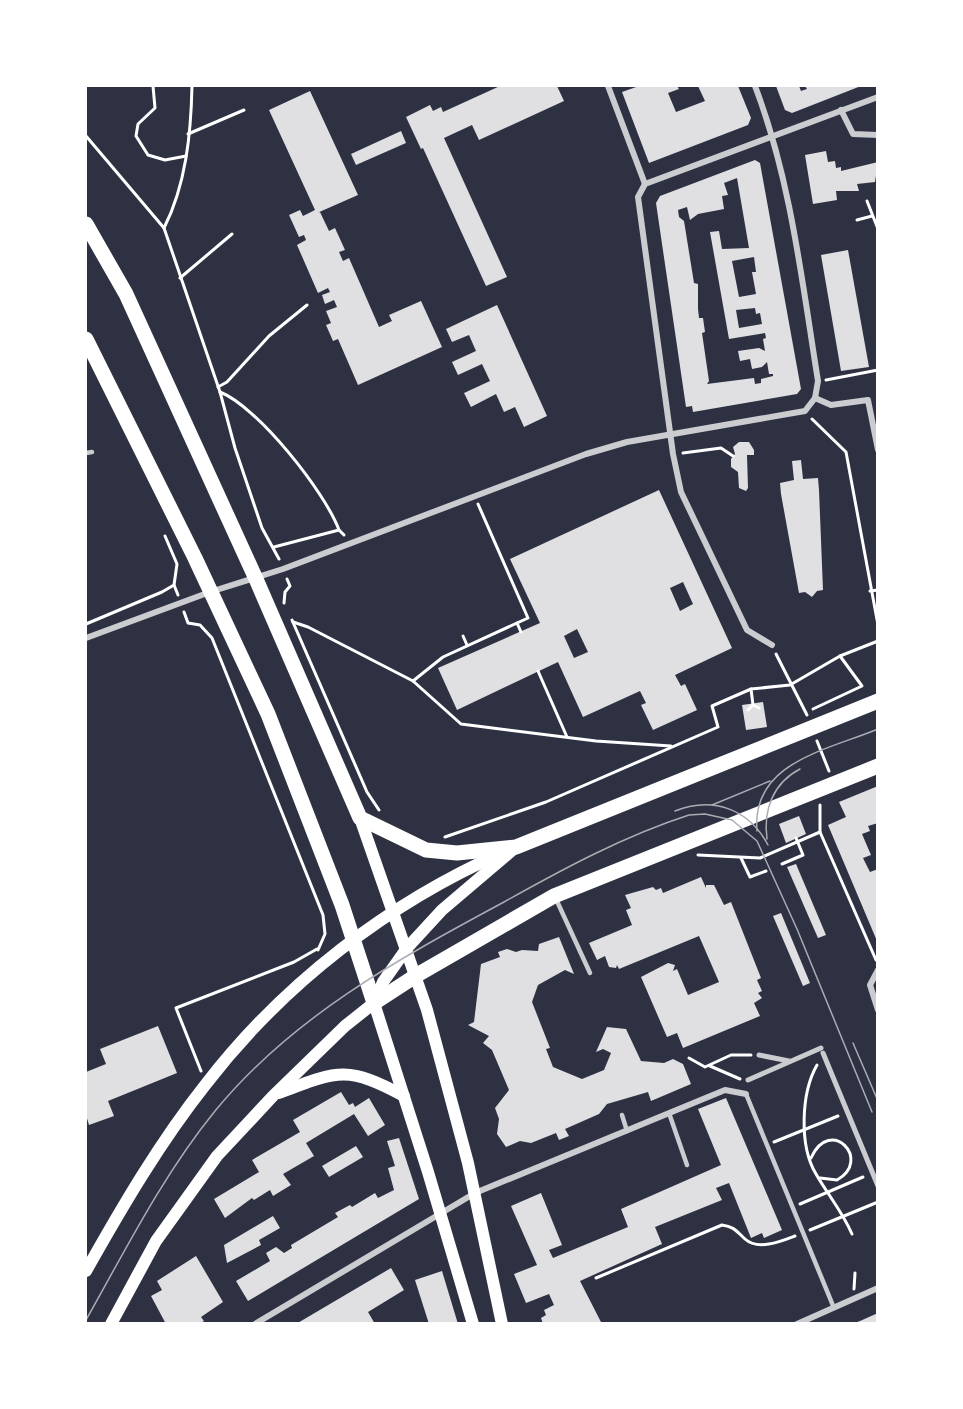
<svg xmlns="http://www.w3.org/2000/svg" width="963" height="1409" viewBox="0 0 963 1409" font-family="'Titillium Web',sans-serif">
<style>
.building{fill:#e0e0e3;fill-rule:evenodd}
.lines{fill:none;stroke-linecap:round;stroke-linejoin:round}
.path{stroke:#fff;stroke-width:3}
.service{stroke:#caccd0;stroke-width:4.5}
.pedestrian{stroke:#caccd0;stroke-width:5}
.minor{stroke:#caccd0;stroke-width:6}
.secondary{stroke:#fff;stroke-width:12}
.primary{stroke:#fff;stroke-width:15}
.tram{stroke:#abadb3;stroke-width:1.5}
</style>
<rect width="100%" height="100%" fill="#2d3142"/>
<g class="building">
<polygon points="500,86 557,86 564,101 479,140 472,125 444,138 507,277 486,286 423,148 421,149 406,117 430,105 433,111 441,107 443,112"/>
<polygon points="639,86 677,86 679,89 668,93 676,112 705,101 698,86 738,86 751,118 748,125 649,163 622,92"/>
<polygon points="776,86 799,86 801,91 807,89 805,86 861,86 792,113 785,110"/>
<polygon points="310,91 358,195 317,213 320,212 329,231 335,228 345,250 339,252 343,261 349,258 379,327 392,321 389,315 421,301 442,347 358,385 338,339 333,341 326,325 331,323 326,311 337,307 334,300 325,304 322,295 330,292 328,288 318,293 297,245 306,240 304,235 299,237 289,215 300,210 303,216 315,210 269,110"/>
<polygon points="401,131 406,143 356,165 351,154"/>
<polygon points="826,151 828,162 835,161 836,168 841,167 841,171 878,162 875,182 857,184 859,191 836,191 837,200 813,204 805,155"/>
<path d="M755 160 760 163 801 389 797 394 693 412 692 406 686 407 656 203 660 196ZM737 178 749 248 722 249 719 231 710 232 729 339 765 333 766 338 763 339 765 351 759 348 738 351 740 361 750 359 752 369 762 367 767 362 769 374H773V376L761 379V383L755 384 754 378 707 384 709 381 702 333 705 332 703 318H699L698 309V284L694 283 684 221 679 217 678 210 687 207 690 220 698 214 724 209 722 196 728 195 724 183ZM754 257 756 272H752L756 294 739 297 732 261ZM755 308 756 314 760 313 762 324 739 328 736 310Z"/>
<polygon points="848,250 869,367 841,371 821,255"/>
<polygon points="497,305 547,416 524,427 515,407 504,412 496,394 471,407 464,393 490,381 482,364 458,375 452,362 476,351 469,335 452,342 446,329"/>
<polygon points="739,442 749,442 754,450 754,455 747,455 748,488 746,491 739,488 738,472 731,467 731,459 735,454 733,447"/>
<polygon points="801,460 803,479 818,478 819,490 823,590 817,591 812,597 805,592 799,593 781,494 780,483 794,480 792,461"/>
<path d="M659 490 732 648 675 675 681 686 685 684 697 710 653 730 641 705 646 703 640 691 583 717 558 662 457 710 438 668 540 623 510 559ZM683 582 693 604 680 611 670 588ZM577 629 588 652 574 658 564 636Z"/>
<polygon points="763,702 767,727 746,730 742,705"/>
<polygon points="878,786 878,823 868,826 870,831 862,834 871,855 863,858 870,872 878,869 877,941 828,825 846,817 839,802"/>
<polygon points="799,816 806,834 786,843 779,824"/>
<polygon points="796,864 826,935 818,938 787,867"/>
<polygon points="701,877 706,888 706,885 714,885 724,905 731,902 761,978 757,980 762,991 758,993 762,998 754,1003 760,1016 683,1048 677,1033 667,1037 641,977 668,963 675,965 673,971 677,969 688,995 719,982 699,936 619,969 617,965 616,968 609,967 605,956 597,960 589,943 632,925 626,910 631,908 625,895 653,887 656,890 661,888 663,893"/>
<polygon points="781,913 810,983 803,986 773,916"/>
<polygon points="559,937 574,974 565,970 538,985 532,1002 550,1048 546,1049 553,1067 582,1079 604,1070 611,1053 603,1049 596,1052 607,1027 626,1029 641,1061 664,1063 673,1059 683,1064 691,1084 651,1101 648,1092 607,1104 599,1114 565,1129 569,1136 559,1140 556,1133 531,1143 520,1141 506,1147 497,1134 499,1119 495,1108 509,1090 492,1050 483,1043 489,1036 468,1025 474,1022 481,964 500,957 498,952 507,949 516,952 522,950 538,951 539,944"/>
<polygon points="158,1026 177,1073 108,1101 114,1116 89,1125 86,1115 86,1072 106,1064 100,1049"/>
<polygon points="341,1092 349,1105 353,1103 355,1107 369,1098 385,1125 368,1136 354,1114 306,1143 314,1156 283,1174 291,1185 273,1196 270,1190 254,1200 252,1198 225,1218 214,1199 259,1172 252,1160 300,1132 293,1120"/>
<polygon points="726,1098 782,1230 764,1238 762,1233 751,1238 729,1183 716,1188 722,1200 655,1227 662,1244 580,1281 602,1324 543,1324 541,1318 546,1315 544,1310 554,1305 549,1294 526,1303 514,1274 537,1265 511,1206 541,1193 562,1245 549,1250 553,1258 628,1227 621,1209 721,1165 698,1109"/>
<polygon points="399,1138 419,1199 248,1301 236,1281 270,1261 266,1253 276,1247 284,1253 292,1248 291,1245 338,1217 335,1213 350,1205 352,1207 375,1193 378,1198 394,1190 388,1168 395,1166 387,1141"/>
<polygon points="356,1146 363,1157 329,1177 322,1166"/>
<polygon points="273,1216 280,1228 259,1240 261,1245 227,1263 224,1245"/>
<polygon points="196,1256 223,1302 201,1317 204,1321 199,1324 166,1324 151,1296 162,1290 157,1281"/>
<polygon points="391,1268 404,1290 368,1312 375,1324 296,1324"/>
<polygon points="442,1271 458,1324 429,1324 415,1280"/>
<polygon points="878,1313 878,1324 851,1324 860,1321"/>
</g>
<g class="lines">
<g class="path">
<polyline points="153,86 155,108 138,124 136,136 148,155 165,160 186,156"/>
<polyline points="188,134 244,110"/>
<polyline points="86,136 164,228 220,392 235,448 262,528 279,559"/>
<polyline points="867,201 878,229"/>
<polyline points="857,220 872,216"/>
<path d="M164 228C186 185 191 133 192 86"/>
<polyline points="180,278 232,234"/>
<polyline points="826,380 878,370"/>
<polyline points="218,387 227,382 269,336 307,305"/>
<path d="M220 392C258 407 325 492 339 530"/>
<polyline points="812,419 846,452 878,625"/>
<polyline points="683,453 721,448 733,456"/>
<polyline points="165,536 177,564 174,585 178,595"/>
<polyline points="274,547 339,530 344,535"/>
<polyline points="870,591 878,590"/>
<polyline points="284,603 285,592 290,586 287,579"/>
<polyline points="184,612 188,623 200,625 212,638 323,915 325,934 318,950"/>
<polyline points="292,620 367,792 379,810"/>
<polyline points="293,622 308,627 413,681 461,724 596,741 671,746"/>
<polyline points="517,623 521,632"/>
<polyline points="86,624 162,592 174,585"/>
<polyline points="463,636 467,645"/>
<polyline points="776,654 807,715"/>
<polyline points="538,671 567,737"/>
<polyline points="413,681 443,657 528,618 478,504"/>
<polyline points="753,705 759,708"/>
<polyline points="813,709 862,686 840,656"/>
<polyline points="748,710 753,705 751,689 790,685 840,656 878,641"/>
<polyline points="817,741 829,771"/>
<polyline points="820,832 820,805"/>
<polyline points="445,837 546,802 718,727 712,706 751,689"/>
<polyline points="698,855 760,858 820,832 876,960"/>
<polyline points="741,858 750,877 766,871"/>
<polyline points="782,864 803,855 796,838"/>
<polyline points="689,1058 705,1067 731,1055 751,1055"/>
<path d="M817 1065C801 1093 799 1146 816 1174 828 1195 842 1211 852 1234"/>
<polyline points="710,1066 740,1079"/>
<polyline points="201,1071 176,1008 294,962 317,949"/>
<polyline points="774,1142 838,1116"/>
<path d="M811 1158C830 1115 873 1160 837 1180L820 1178"/>
<polyline points="800,1204 863,1177"/>
<polyline points="810,1230 878,1202"/>
<path d="M596 1278 722 1225C735 1227 736 1231 745 1239 758 1251 782 1241 795 1236"/>
<polyline points="854,1289 855,1273"/>
</g>
<g class="service">
<polyline points="86,453 92,452"/>
<polyline points="556,899 590,973"/>
<polyline points="746,1094 834,1308"/>
<polyline points="669,1113 687,1165"/>
<polyline points="622,1115 627,1131"/>
</g>
<g class="pedestrian">
<polyline points="823,1053 878,1186"/>
<polyline points="759,1055 789,1061"/>
<polyline points="748,1080 821,1048"/>
</g>
<g class="minor">
<polyline points="608,86 645,184"/>
<polyline points="841,110 853,134 878,135"/>
<polyline points="815,398 831,405 868,400 878,450"/>
<path d="M86 638 210 592 283 569 586 454 627 442 805 411 815 398 818 381C802 282 791 180 755 86"/>
<polyline points="772,645 747,630 681,492 673,454 638,197 645,184 878,97"/>
<polyline points="878,970 870,985 878,1010"/>
<polyline points="255,1324 475,1193 725,1090 746,1094"/>
<polyline points="797,1324 878,1288"/>
</g>
<g class="secondary">
<polyline points="360,818 427,1010 468,1163 502,1324"/>
<polyline points="374,1003 428,1172 473,1324"/>
<path d="M279 1093C337 1071 347 1065 404 1096"/>
<path d="M86 1271C122 1207 160 1142 206 1084 283 984 388 903 504 852"/>
<polyline points="111,1324 156,1241 217,1156 273,1096 345,1026 374,1003 383,982 407,948 442,910 516,847"/>
</g>
<g class="primary">
<polyline points="86,224 126,294 256,579 360,818 426,850 457,853 516,847 878,701"/>
<polyline points="86,339 195,558 268,714 342,905 374,1003 417,975 554,896 878,766"/>
</g>
<g class="tram">
<polyline points="712,805 770,781"/>
<path d="M675 811C713 796 749 809 768 845"/>
<path d="M757 831C751 762 828 750 878 729"/>
<path d="M767 839C763 810 773 783 800 769"/>
<polyline points="853,1043 878,1101"/>
<path d="M86 1320C126 1249 163 1175 215 1111 292 1017 398 959 504 902 563 869 624 836 689 815L705 814 732 820 757 841 797 929 872 1112"/>
</g>
</g>
<rect width="963" height="1409" fill="none" stroke="#ffffff" stroke-width="174"/>
</svg>
